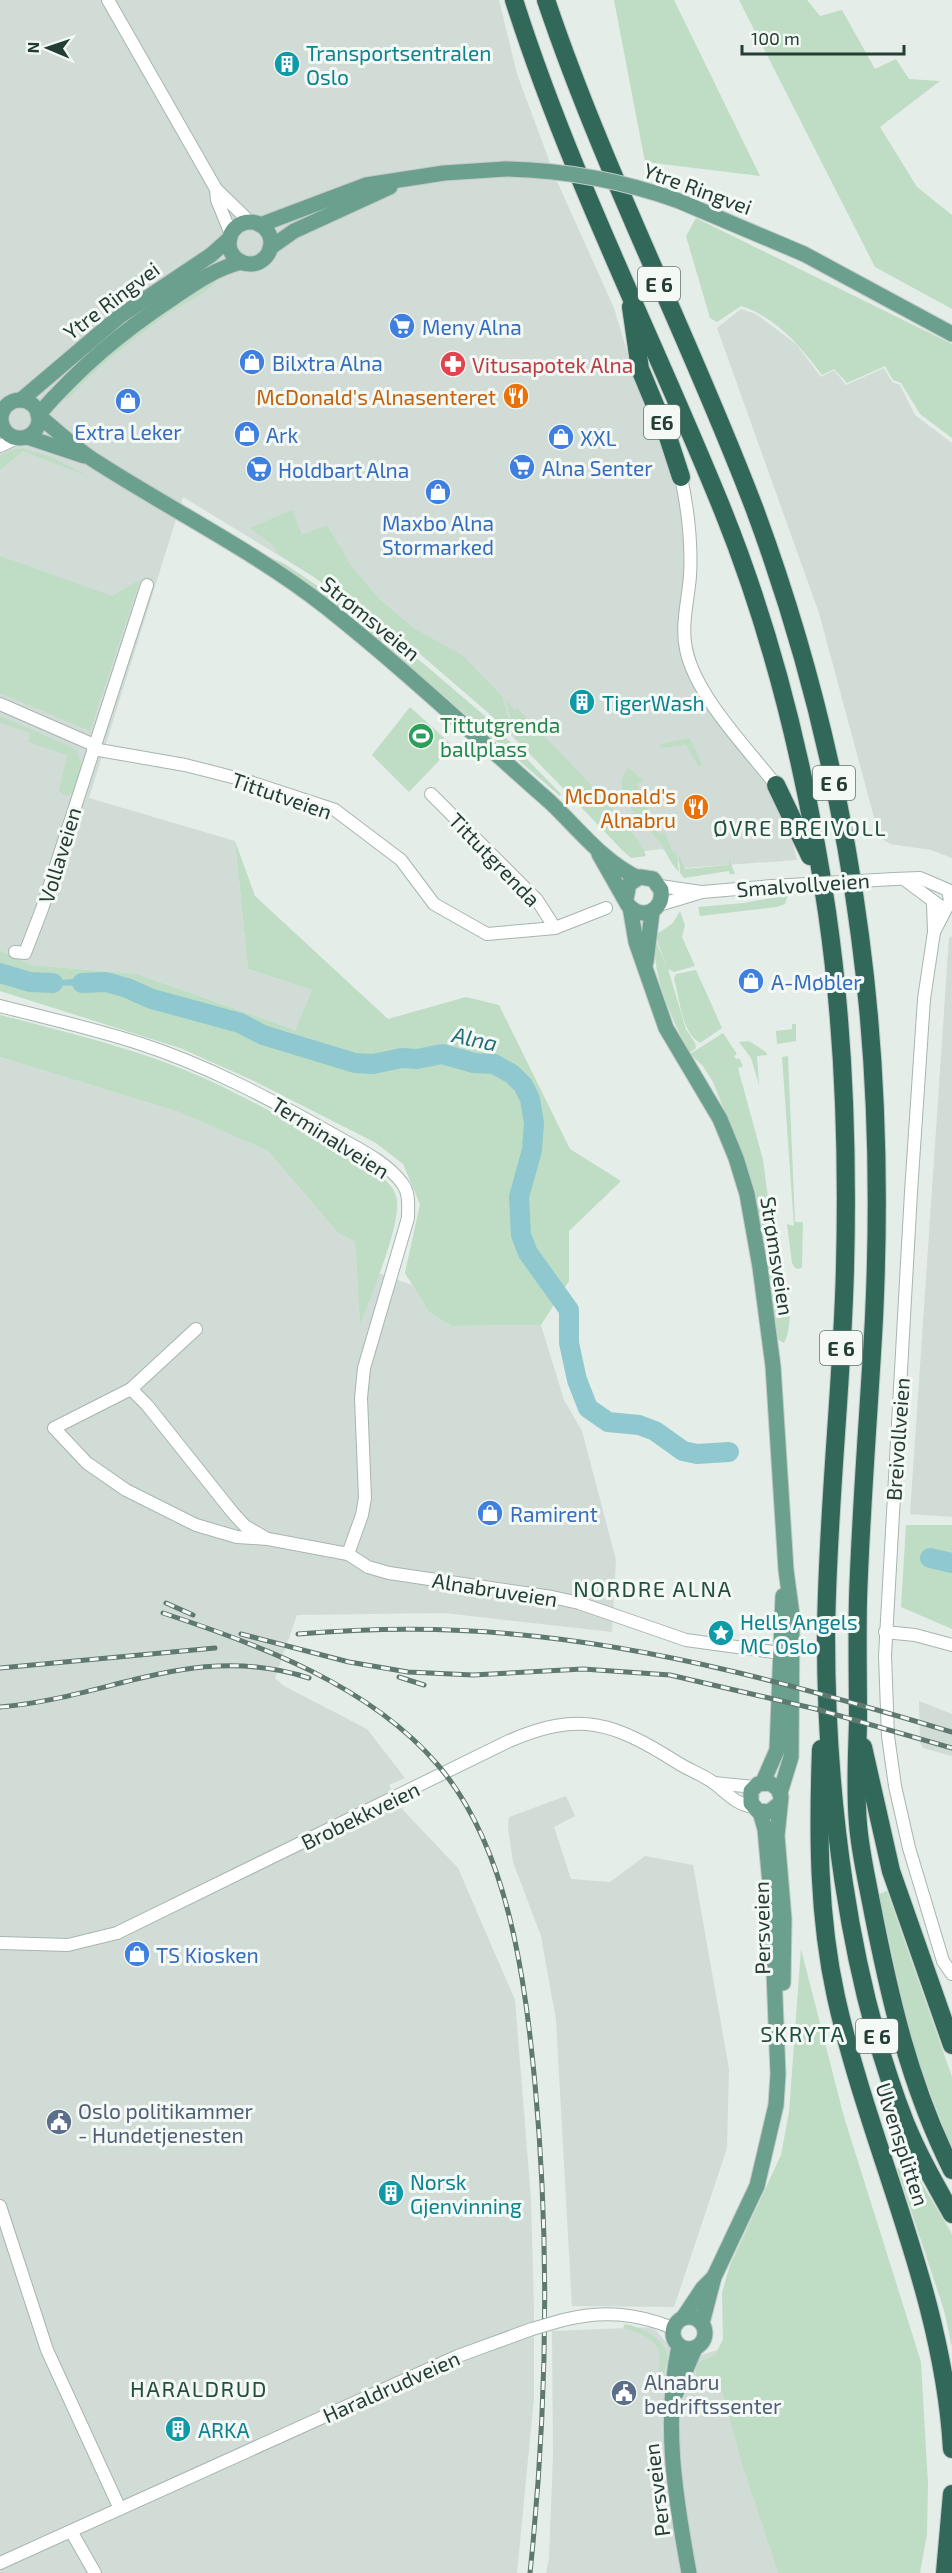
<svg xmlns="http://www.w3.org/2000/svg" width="952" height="2573" viewBox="0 0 952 2573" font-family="'Exo 2',sans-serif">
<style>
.built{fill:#d2dcd7}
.green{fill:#beddc4}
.water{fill:#8fc9cf}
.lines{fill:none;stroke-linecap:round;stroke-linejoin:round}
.river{stroke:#8fc9cf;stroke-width:20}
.minor-casing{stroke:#a7b5af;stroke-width:14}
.major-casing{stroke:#c2c9c6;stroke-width:17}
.highway-casing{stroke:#c2c9c6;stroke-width:20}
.minor{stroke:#fff;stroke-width:12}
.major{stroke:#6ba08e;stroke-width:15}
.highway{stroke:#316859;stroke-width:18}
.rail-casing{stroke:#5f7970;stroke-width:5}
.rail{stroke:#f4f9f6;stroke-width:3;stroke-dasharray:9;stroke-linecap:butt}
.minor-bridge-casing{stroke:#a7b5af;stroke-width:14;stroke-linecap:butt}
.major-bridge-casing{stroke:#c2c9c6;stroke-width:17;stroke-linecap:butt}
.minor-bridge{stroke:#fff;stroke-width:12}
.major-bridge{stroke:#6ba08e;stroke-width:15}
.labels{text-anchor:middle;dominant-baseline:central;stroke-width:6;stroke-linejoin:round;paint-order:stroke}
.shield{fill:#f4f9f6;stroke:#62756f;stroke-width:1.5}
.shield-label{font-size:20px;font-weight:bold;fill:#243d35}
.culture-label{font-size:21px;fill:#0d838f;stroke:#f4f9f6;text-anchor:start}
.street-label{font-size:21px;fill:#243d35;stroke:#f4f9f6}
.shop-label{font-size:21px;fill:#366cbe;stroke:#f4f9f6;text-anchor:start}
.health-label{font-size:21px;fill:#be3a42;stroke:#f4f9f6;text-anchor:start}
.food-label{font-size:21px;fill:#c56008;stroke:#f4f9f6;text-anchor:end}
.leisure-label{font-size:21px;fill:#27864d;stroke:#f4f9f6;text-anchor:start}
.service-label{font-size:21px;fill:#4e5e75;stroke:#f4f9f6;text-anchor:start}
.neighbourhood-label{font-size:22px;letter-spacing:1.5px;fill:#214f40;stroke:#f4f9f6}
.water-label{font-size:22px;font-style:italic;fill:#216e77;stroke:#f4f9f6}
</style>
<rect width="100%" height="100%" fill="#e4ede8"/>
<g class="built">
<polygon points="0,0 499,0 517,74 556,179 614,308 629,358 679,476 694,521 690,635 702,681 710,696 765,766 788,824 797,860 685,868 662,849 629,853 483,708 419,653 314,577 183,497 89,798 235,841 248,969 312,990 295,1030 137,974 32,965 0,950"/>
<polygon points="741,309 756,314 796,344 821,377 834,370 846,385 884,368 892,382 900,385 915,415 952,443 952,858 931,850 890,844 881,838 876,825 819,613 717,328"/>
<polygon points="952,936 952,1517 910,1514 949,938"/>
<polygon points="0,1057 179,1112 268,1151 338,1233 355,1242 360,1323 378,1273 412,1285 429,1312 451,1326 541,1325 564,1400 582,1431 616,1560 612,1632 444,1613 297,1615 275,1678 284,1686 367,1729 405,1778 389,1785 403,1810 458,1868 515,2000 531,2199 534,2312 534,2398 517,2573 0,2573"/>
<polygon points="919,1701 952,1714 952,1756 923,1748 920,1743"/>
<polygon points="566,1796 575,1816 554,1827 571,1879 610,1882 645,1856 693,1865 729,2069 727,2148 674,2307 572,2306 556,2020 541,1936 513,1862 508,1828 509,1817"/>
<polygon points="653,2327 682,2361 727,2347 744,2471 778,2573 546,2573 549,2558 553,2456 552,2331"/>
</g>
<g class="green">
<polygon points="614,0 674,0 760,176 645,162"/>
<polygon points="739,0 807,0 820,16 842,10 875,69 896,59 909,79 940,81 880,127 917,187 952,215 952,309 875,267"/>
<path d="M696 218 952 344V438L920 414 901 383 893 380 885 366 847 383 834 369 822 375C800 346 776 317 741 306L717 322 710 318 686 236Z"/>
<path d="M220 275C211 294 182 303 165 316 131 341 96 367 68 399L63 398 100 356Z"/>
<polygon points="23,448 52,457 90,477 23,451 0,470 0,456 8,451"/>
<polygon points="292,510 302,535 327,525 352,567 380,600 415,629 462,655 502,696 513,734 419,653 314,577 278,554 274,546 250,528"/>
<polygon points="265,555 285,564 334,597 424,664 486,717 561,794 560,796 359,623"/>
<polygon points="0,556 112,596 140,580 90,731 0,693"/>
<path d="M506 700 515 710 517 708C540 733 641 831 646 856L631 858 623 851 515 738Z"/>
<polygon points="410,707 453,746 409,792 372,755"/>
<polygon points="0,716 76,749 82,766 73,794 65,796 59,791 67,755 28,742 31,733 0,723"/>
<polygon points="690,738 702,765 699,767 686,745 661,748 660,744"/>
<path d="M629 768 644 781 637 784 659 834 664 832 673 852 676 851 679 872C669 862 667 852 659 841 645 824 605 790 629 768Z"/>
<polygon points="235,841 255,896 388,1019 466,997 499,1005 570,1149 621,1181 569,1231 569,1281 541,1325 451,1326 429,1312 405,1273 420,1204 403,1164 376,1143 252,1080 180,1048 0,991 0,950 32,965 137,974 295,1030 312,990 248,969"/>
<polygon points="679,855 685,869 729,865 729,858 735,874 730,874 729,871 684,878 680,873"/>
<polygon points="788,895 785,904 777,907 700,916 698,907 744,903"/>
<path d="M680 911 685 925 682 937 695 966 674 972 668 969 686 1029 695 1043 696 1048 689 1053C672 1018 652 979 655 939L667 967 657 941V934L673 923Z"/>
<path d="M696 970 722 1028 700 1043C681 1032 680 998 674 979L676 974Z"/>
<path d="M0 1015C62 1031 125 1046 185 1070 253 1098 315 1137 379 1174 386 1181 393 1186 396 1196 404 1220 370 1297 360 1325L355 1242 338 1233 268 1151 179 1112 0 1057Z"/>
<polygon points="792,1024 796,1024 796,1041 777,1044 776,1031 792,1029"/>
<path d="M723 1033 737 1054 734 1056 736 1059 739 1058 743 1066 738 1068 763 1160 779 1281C793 1289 792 1330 784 1343L777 1339 766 1259 746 1165 713 1082 703 1066 690 1054Z"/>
<polygon points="749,1041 766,1052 767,1055 757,1056 759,1085 751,1058 739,1042"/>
<polygon points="788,1056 795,1222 803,1222 802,1267 799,1269 795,1268 792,1263 787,1224 794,1226 782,1057"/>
<polygon points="906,1525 952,1525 952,1629 901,1607"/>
<polygon points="887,1891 952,2077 952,2149 912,2046 879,1894"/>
<polygon points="801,1949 844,2117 921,2362 928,2484 927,2534 920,2573 778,2573 744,2471 721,2387 696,2388 696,2363 715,2355 723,2339 722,2293 730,2265 781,2155 789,2112"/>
<polygon points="910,2164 952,2234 952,2347 944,2310 897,2168"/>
<path d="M625 2324C642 2327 670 2340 667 2362 665 2371 661 2381 658 2389L654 2388C666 2350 662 2339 623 2328Z"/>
</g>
<polygon class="water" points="27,976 59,980 107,977 106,986 25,985"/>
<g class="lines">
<g class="river">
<polyline points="0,973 30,982 53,983"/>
<polyline points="82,983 106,982 127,988 152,999 240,1023 263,1035 355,1063 373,1064 402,1058 417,1059 442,1054 474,1063 494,1064 512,1074 523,1085 530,1099 534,1123 532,1150 519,1197 521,1235 528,1253 569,1310 569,1343 577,1380 588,1408 608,1422 639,1425 655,1431 683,1451 697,1454 729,1452"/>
<polyline points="930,1558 952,1563"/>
</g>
<g class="minor-casing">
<g id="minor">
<polyline points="108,0 216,189 250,222"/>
<polyline points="216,189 217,200 231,234"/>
<polyline points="0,427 1,423"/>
<polyline points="0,446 17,438"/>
<path d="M681 477C688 510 692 542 690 576 688 601 681 625 686 649 695 695 747 748 776 785"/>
<polyline points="0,704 94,745"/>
<polyline points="93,749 185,765 244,780 335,810 401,860 434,904 487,934 555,928 606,908"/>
<polyline points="431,794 537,900 555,928"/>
<polyline points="894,879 920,878 948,890 950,901 934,932"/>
<polyline points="905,880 940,906"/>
<polyline points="660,886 701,892"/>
<polyline points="933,903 934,932 924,999 911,1192 885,1656 888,1736 895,1786 909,1848 943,1961 952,1974"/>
<polyline points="659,905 702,892 772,886"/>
<polyline points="15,952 25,953 42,909 147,585"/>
<path d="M0 1006C47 1018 95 1029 141 1044 206 1065 268 1098 327 1131 352 1146 384 1159 402 1183 410 1193 408 1206 408 1218L364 1368 361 1398 365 1498 362 1515 348 1554"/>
<polyline points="196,1329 131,1389 54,1428 87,1463 126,1490 196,1525 237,1537 268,1539 348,1554 368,1567 389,1573 552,1597 579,1603 686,1640 788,1654"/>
<polyline points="131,1389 147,1405 233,1513 245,1526 264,1537"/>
<polyline points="885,1632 915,1635 952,1645"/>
<polyline points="714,1783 754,1787"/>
<path d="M0 1943 68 1945 117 1933 509 1741C580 1710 615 1723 678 1763 689 1770 703 1775 714 1783 727 1793 735 1804 753 1807"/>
<polyline points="0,2206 47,2350 120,2509"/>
<path d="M563 2320C602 2310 636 2313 673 2328"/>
<polyline points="71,2531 95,2573"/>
<polyline points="0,2563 458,2356 532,2329"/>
</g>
</g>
<g class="major-casing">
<g id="major">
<polyline points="679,201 804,254 952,334"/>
<circle cx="250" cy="243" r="21"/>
<polyline points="260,225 366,185 444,173 505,169"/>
<polyline points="270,248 294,231 390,187"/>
<polyline points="21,400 120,316 211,255 230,238"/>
<circle cx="20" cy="419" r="19"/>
<path d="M38 415C80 367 120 333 173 298 195 283 216 268 242 262"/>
<path d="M39 416C56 430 73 446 92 459 169 509 253 550 326 607 403 668 475 736 549 801 577 827 602 861 638 878"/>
<polyline points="27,437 84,456"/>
<path d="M599 854 628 905C642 921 664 911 661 890L653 879 640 877 629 884 626 899"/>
<polyline points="630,907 636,942 666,1028 720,1119 736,1158 747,1194 760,1267 773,1366 786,1570 792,1615 791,1757 780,1793"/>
<polyline points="646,962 652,912"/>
<polyline points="763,1782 777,1750 783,1596"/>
<polyline points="779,1804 769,1812 758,1811 751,1803 751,1791 758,1784 770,1783 778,1789 781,1797 777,1836 784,1919 783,1983"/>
<circle cx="689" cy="2333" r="16"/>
<polyline points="683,2318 703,2288 714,2277"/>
<polyline points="702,2323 714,2277 757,2186 776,2105 778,2074 771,1895 765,1829 760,1812"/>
<path d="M679 2346C663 2423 675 2496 689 2573"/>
<polyline points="676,2393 695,2348"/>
</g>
</g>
<g class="highway-casing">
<g id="highway">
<path d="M514 0C570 176 654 340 723 511 774 638 807 776 827 912 844 1029 848 1149 845 1268 842 1390 827 1513 826 1636 826 1794 847 1973 905 2122 918 2154 935 2184 952 2214"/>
<path d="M546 0C605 175 690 338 755 510 806 648 841 790 860 936 877 1063 880 1190 874 1318 869 1411 861 1505 858 1599 857 1640 858 1681 858 1723 857 1757 855 1790 858 1824 860 1850 866 1876 871 1902 889 1995 909 2084 952 2170"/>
<polyline points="631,307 640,369 667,434 681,477"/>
<polyline points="776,785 810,856"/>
<polyline points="863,1747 891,1871 952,2045"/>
<path d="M821 1749C818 1833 818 1915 836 1997 870 2150 943 2291 952 2449"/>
<polyline points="945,2573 952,2494"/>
</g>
</g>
<use href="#minor" class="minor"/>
<use href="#major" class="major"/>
<use href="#highway" class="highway"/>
<g class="rail-casing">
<g id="rail">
<polyline points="166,1603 193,1615"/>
<path d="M163 1613C260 1645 369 1685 437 1764 509 1847 525 1980 535 2084 550 2247 547 2411 530 2573"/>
<polyline points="241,1634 349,1662 408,1672 473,1675 583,1669 670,1675 816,1709 952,1748"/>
<path d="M298 1634C370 1628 441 1627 512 1634 661 1647 809 1689 952 1732"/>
<polyline points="0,1668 215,1648"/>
<polyline points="399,1677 424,1685"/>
<path d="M0 1707C110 1698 195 1641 309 1678"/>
</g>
</g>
<use href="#rail" class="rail"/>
<g class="minor-bridge-casing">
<g id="minor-bridge">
<polyline points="772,886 894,879"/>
<polyline points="532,2329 563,2320"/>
</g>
</g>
<g class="major-bridge-casing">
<path id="major-bridge" d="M505 169C566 170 623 181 679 201"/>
</g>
<use href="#minor-bridge" class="minor-bridge"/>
<use href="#major-bridge" class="major-bridge"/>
</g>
<defs>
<g id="building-disc" transform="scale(1.35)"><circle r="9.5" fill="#0f9aa8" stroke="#f4f9f6"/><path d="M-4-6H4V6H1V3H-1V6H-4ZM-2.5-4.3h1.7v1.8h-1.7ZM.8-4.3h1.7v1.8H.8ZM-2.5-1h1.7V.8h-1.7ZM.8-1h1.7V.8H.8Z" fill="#fff"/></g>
<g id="supermarket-disc" transform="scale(1.35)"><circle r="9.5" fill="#3f7fe0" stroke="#f4f9f6"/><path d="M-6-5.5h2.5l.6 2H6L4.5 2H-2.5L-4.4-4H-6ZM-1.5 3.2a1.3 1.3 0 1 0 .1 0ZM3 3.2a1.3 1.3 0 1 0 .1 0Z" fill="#fff"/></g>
<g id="shop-disc" transform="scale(1.35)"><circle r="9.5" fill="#3f7fe0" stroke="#f4f9f6"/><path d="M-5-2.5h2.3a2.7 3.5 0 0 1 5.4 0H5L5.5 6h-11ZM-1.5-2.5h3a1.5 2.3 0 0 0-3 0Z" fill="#fff"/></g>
<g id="pharmacy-disc" transform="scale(1.35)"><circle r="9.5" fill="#e0444e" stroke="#f4f9f6"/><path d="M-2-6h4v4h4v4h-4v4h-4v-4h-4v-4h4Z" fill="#fff"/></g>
<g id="restaurant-disc" transform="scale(1.35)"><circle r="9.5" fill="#e8710a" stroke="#f4f9f6"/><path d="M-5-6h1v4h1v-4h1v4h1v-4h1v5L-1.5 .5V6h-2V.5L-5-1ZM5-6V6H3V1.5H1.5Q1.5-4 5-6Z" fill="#fff"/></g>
<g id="stadium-disc" transform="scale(1.35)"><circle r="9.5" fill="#2e9e5b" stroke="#f4f9f6"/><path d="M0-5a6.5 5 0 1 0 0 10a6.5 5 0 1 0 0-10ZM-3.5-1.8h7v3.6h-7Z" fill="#fff"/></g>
<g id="sight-disc" transform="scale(1.35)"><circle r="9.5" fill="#0f9aa8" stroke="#f4f9f6"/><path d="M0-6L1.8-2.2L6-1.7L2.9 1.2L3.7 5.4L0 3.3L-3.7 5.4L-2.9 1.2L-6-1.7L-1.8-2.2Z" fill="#fff"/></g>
<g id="civic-disc" transform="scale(1.35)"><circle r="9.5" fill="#5c6f8a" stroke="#f4f9f6"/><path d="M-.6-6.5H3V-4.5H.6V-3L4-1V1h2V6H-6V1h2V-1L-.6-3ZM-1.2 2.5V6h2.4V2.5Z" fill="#fff"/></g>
</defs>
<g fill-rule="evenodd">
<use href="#building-disc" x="287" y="64"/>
<use href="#supermarket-disc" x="402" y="326"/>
<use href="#shop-disc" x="252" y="362"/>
<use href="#pharmacy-disc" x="453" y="364"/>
<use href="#restaurant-disc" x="516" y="396"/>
<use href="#shop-disc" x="128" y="401"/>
<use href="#shop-disc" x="247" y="434"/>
<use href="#shop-disc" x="561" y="437"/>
<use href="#supermarket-disc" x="522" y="467"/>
<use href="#supermarket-disc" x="259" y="469"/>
<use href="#shop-disc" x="438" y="492"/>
<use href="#building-disc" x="582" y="702"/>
<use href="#stadium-disc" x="421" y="736"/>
<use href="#restaurant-disc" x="696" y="807"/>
<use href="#shop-disc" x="751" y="981"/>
<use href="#shop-disc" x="490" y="1513"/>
<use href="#sight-disc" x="721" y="1633"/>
<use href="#shop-disc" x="137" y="1954"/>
<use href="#civic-disc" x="59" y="2122"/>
<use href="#building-disc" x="391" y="2193"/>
<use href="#civic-disc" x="624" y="2393"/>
<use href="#building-disc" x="178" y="2429"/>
</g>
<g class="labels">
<g class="shield">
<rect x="638" y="267" width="42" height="34" rx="4.5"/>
<rect x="644" y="405" width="36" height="34" rx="4.5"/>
<rect x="813" y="766" width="42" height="34" rx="4.5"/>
<rect x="820" y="1331" width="42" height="34" rx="4.5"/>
<rect x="856" y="2019" width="42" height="34" rx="4.5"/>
</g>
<g class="shield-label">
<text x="659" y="284">E 6</text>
<text x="662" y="422">E6</text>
<text x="834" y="783">E 6</text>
<text x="841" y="1348">E 6</text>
<text x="877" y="2036">E 6</text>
</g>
<g class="culture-label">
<text x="306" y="52">Transportsentralen<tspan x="306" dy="24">Oslo</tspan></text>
<text x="602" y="702">TigerWash</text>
<text x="740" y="1621">Hells Angels<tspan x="740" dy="24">MC Oslo</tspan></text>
<text x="410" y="2181">Norsk<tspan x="410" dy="24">Gjenvinning</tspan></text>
<text x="198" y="2429">ARKA</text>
</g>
<g class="street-label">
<text transform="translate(698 188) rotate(20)">Ytre Ringvei</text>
<text transform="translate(111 300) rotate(-37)">Ytre Ringvei</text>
<text transform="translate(371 618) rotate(39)">Strømsveien</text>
<text transform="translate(282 795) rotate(19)">Tittutveien</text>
<text transform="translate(59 855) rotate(-73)">Vollaveien</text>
<text transform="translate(495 859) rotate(46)">Tittutgrenda</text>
<text transform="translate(803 884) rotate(-4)">Smalvollveien</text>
<text transform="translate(331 1137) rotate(32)">Terminalveien</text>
<text transform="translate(778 1256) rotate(81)">Strømsveien</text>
<text transform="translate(897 1439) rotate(-86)">Breivollveien</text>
<text transform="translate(495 1589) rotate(9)">Alnabruveien</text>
<text transform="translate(360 1815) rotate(-26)">Brobekkveien</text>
<text transform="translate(761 1928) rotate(-91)">Persveien</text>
<text transform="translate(903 2144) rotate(72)">Ulvensplitten</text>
<text transform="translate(391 2386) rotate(-24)">Haraldrudveien</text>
<text transform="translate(656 2490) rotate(-97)">Persveien</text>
</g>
<g class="shop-label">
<text x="422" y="326">Meny Alna</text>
<text x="272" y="362">Bilxtra Alna</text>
<text x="128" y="431" text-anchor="middle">Extra Leker</text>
<text x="266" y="434">Ark</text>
<text x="580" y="437">XXL</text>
<text x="542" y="467">Alna Senter</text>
<text x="278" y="469">Holdbart Alna</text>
<text x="438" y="522" text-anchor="middle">Maxbo Alna<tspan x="438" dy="24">Stormarked</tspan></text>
<text x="771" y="981">A-Møbler</text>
<text x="510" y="1513">Ramirent</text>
<text x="156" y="1954">TS Kiosken</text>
</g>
<g class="health-label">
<text x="472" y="364">Vitusapotek Alna</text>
</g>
<g class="food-label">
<text x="496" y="396">McDonald's Alnasenteret</text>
<text x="676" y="795">McDonald's<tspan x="676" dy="24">Alnabru</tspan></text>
</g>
<g class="leisure-label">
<text x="440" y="724">Tittutgrenda<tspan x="440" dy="24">ballplass</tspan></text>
</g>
<g class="service-label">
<text x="78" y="2110">Oslo politikammer<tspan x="78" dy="24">- Hundetjenesten</tspan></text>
<text x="644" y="2381">Alnabru<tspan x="644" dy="24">bedriftssenter</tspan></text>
</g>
<g class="neighbourhood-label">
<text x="800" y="827">ØVRE BREIVOLL</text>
<text x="653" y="1588">NORDRE ALNA</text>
<text x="803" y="2033">SKRYTA</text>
<text x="199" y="2388">HARALDRUD</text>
</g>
<g class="water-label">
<text transform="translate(475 1038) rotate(12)">Alna</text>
</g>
</g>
<g transform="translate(48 48) rotate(272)" stroke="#f4f9f6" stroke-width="4.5" paint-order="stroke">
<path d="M0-4.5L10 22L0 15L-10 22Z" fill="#243d35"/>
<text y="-9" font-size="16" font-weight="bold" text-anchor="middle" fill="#243d35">N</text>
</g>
<path d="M742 45v9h162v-9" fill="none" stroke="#243d35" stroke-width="3"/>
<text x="751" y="45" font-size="18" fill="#243d35" stroke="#f4f9f6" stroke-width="4.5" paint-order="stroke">100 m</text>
</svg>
